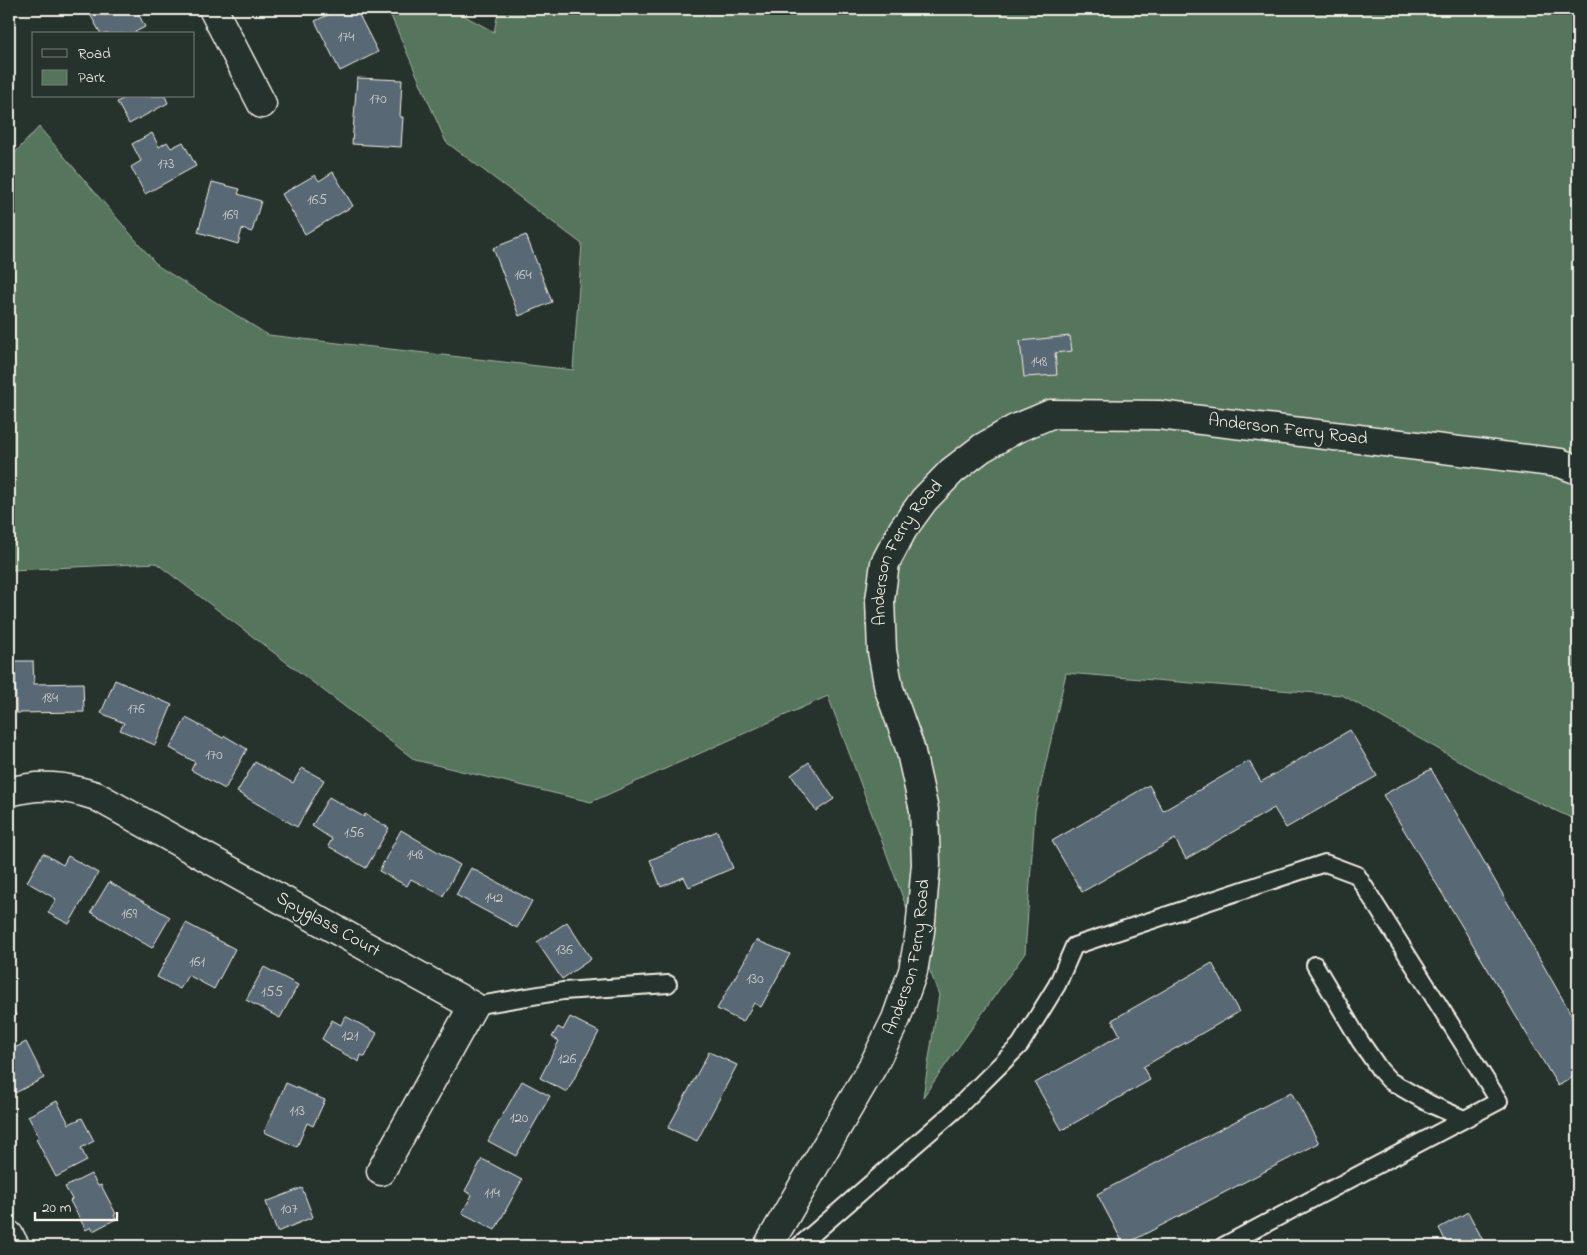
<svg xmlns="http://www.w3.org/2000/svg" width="1587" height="1255" viewBox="0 0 1587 1255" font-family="'Indie Flower',sans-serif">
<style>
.green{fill:#55745c;stroke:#a4b2a2}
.building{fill:#596774;stroke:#f4f1e8}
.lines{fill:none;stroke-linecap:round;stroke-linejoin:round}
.lane-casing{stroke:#f4f1e8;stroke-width:20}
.street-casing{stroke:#f4f1e8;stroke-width:31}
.secondary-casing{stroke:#f4f1e8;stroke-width:31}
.lane{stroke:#26332d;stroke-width:16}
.street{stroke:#26332d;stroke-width:28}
.secondary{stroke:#26332d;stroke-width:28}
.labels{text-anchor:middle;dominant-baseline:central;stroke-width:4.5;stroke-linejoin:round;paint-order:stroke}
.number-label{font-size:15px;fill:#cdcecb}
.street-label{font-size:18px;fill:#f4f1e8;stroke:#26332d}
</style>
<rect width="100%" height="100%" fill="#26332d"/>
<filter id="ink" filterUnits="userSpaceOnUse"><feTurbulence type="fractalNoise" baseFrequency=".02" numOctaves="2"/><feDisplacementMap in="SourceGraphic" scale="10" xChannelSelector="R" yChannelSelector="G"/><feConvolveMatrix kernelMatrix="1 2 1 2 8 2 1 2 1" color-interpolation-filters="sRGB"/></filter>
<g filter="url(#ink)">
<polygon class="green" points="388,9 452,9 494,32 499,9 1578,9 1578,821 1511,790 1342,695 1066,673 1035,811 1025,953 923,1097 939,995 828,696 591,802 415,760 156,563 12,570 9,568 9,159 39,127 158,266 268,335 573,370 582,244 446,142"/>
<g class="building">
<polygon points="87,9 136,9 145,27 131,34 101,34"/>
<polygon points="340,9 356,9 378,52 340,71 315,21"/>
<polygon points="357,78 402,80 400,117 403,117 401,147 352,144"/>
<polygon points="128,96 165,96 168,103 129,124 117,102"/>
<polygon points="152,133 159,147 167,142 171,148 183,142 196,166 145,194 131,167 141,161 132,144"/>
<polygon points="333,172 353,206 305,234 282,194 315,175 319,181"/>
<polygon points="212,182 240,189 238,194 261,201 252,232 242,229 238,244 198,232"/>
<polygon points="526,235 552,302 519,316 493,248"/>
<polygon points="1070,336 1072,351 1055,353 1057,375 1024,377 1020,341"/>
<polygon points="15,661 33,661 34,684 83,683 84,712 16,713"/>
<polygon points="115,680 172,705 155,745 120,730 124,723 101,713"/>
<polygon points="186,718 223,738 225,736 247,749 225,789 191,770 195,762 170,748"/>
<polygon points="1350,730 1377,776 1286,828 1274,808 1186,859 1175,839 1082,892 1052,841 1149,785 1163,811 1249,761 1261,782"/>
<polygon points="255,762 293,783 302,768 324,780 297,827 237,792"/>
<polygon points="809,762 834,799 816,811 791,775"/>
<polygon points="1431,769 1578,1026 1578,1074 1558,1086 1383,795"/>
<polygon points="329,797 364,817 365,814 389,828 366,868 328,846 332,839 312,826"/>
<polygon points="401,830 460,865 443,896 411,879 407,886 379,871"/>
<polygon points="717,831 733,868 689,887 684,877 661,887 650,860"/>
<polygon points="43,853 63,865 68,856 98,873 69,924 48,913 56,899 27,882"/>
<polygon points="471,868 532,901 517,928 456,895"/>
<polygon points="109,882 170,917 152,948 91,912"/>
<polygon points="567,922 591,959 562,979 537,942"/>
<polygon points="186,923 235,949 214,989 188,975 180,989 157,977"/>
<polygon points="756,940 790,954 761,1007 754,1003 743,1022 717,1009"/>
<polygon points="1212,963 1239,1012 1143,1067 1150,1080 1062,1130 1035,1083 1120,1035 1112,1020"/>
<polygon points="264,967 298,985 280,1018 246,1000"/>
<polygon points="9,1001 16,1015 9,1019"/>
<polygon points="345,1016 377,1033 365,1057 361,1055 359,1062 330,1046 331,1045 322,1039 332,1020 341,1025"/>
<polygon points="570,1017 599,1032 567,1092 540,1078 559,1041 552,1037 558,1027 563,1030"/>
<polygon points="26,1042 44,1078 15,1093 9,1081 9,1051"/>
<polygon points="709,1052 737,1065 697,1141 668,1128"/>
<polygon points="522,1081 550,1096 516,1156 488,1141"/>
<polygon points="286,1083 325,1100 313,1126 307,1123 297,1147 264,1132"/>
<polygon points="1291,1092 1319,1143 1124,1245 1097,1194"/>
<polygon points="57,1101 69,1124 82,1118 94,1141 81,1148 87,1161 56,1177 36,1139 39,1137 28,1116"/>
<polygon points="482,1159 522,1180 495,1230 462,1213 472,1195 465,1191"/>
<polygon points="91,1174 98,1186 101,1185 116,1214 114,1215 116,1219 93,1231 91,1227 86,1230 70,1201 72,1199 65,1187"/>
<polygon points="302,1188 313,1217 277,1232 266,1202"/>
<polygon points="1468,1212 1486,1246 1448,1246 1439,1228"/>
<polygon points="438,1239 442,1246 425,1246"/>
</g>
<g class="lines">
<g class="lane-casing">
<g id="lane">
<polyline points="1315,965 1360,1041 1380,1070 1390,1081 1430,1104 1464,1119"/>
<polyline points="473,1006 563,991 668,984"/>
<polyline points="799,1246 954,1111 1020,1045 1057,985 1074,946 1325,863 1357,875 1499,1101 1223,1246"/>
</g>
</g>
<g class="street-casing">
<g id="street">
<polyline points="213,9 262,104"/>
<path id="s1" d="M9 792C41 783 65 786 96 796L473 1006 381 1171"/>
<polyline points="9,1235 15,1246"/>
</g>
</g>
<g class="secondary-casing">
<g id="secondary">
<path id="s2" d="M768 1246 874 1064 896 1019 913 971 920 931 926 864 924 810 910 748 889 689 882 651 880 600 885 563 903 529 924 500 952 471 982 448 1015 429 1051 414 1159 415 1560 463 1578 470"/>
</g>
</g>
<use href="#lane" class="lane"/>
<use href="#street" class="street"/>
<use href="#secondary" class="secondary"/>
</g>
</g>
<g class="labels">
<g class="number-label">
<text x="346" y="37">174</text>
<text x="378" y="99">170</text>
<text x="166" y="164">173</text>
<text x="317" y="200">165</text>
<text x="230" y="215">169</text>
<text x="523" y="275">164</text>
<text x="1039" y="362">148</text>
<text x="50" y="698">184</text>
<text x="136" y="709">176</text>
<text x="214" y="755">170</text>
<text x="354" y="833">156</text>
<text x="415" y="855">148</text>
<text x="494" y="898">142</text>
<text x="129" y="914">169</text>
<text x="564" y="950">136</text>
<text x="197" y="962">161</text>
<text x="755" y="979">130</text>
<text x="272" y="992">155</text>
<text x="350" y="1036">121</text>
<text x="567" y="1059">126</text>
<text x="297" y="1111">113</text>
<text x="519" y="1118">120</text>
<text x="492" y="1193">114</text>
<text x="289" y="1209">107</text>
</g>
<g class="street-label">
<text stroke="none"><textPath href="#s2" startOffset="1194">Anderson Ferry Road</textPath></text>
<text stroke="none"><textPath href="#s2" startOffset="744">Anderson Ferry Road</textPath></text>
<text stroke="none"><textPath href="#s1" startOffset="354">Spyglass Court</textPath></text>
<text stroke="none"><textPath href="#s2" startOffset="324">Anderson Ferry Road</textPath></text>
</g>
</g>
<rect width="1587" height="1255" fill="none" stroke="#26332d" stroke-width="30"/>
<rect x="15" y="15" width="1557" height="1225" fill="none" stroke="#f4f1e8" stroke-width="2" filter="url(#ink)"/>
<rect x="32" y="32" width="162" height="65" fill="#26332d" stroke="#787f78"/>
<rect x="42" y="49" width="25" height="8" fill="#26332d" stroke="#787f78"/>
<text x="78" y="58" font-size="15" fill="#f4f1e8">Road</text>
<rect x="42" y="70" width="25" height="15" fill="#55745c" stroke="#787f78"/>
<text x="78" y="82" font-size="15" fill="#f4f1e8">Park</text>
<path d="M35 1212v8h82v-8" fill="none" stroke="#f4f1e8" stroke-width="2.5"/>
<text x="42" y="1212" font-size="15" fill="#f4f1e8" stroke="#26332d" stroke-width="4" paint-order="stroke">20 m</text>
</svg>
